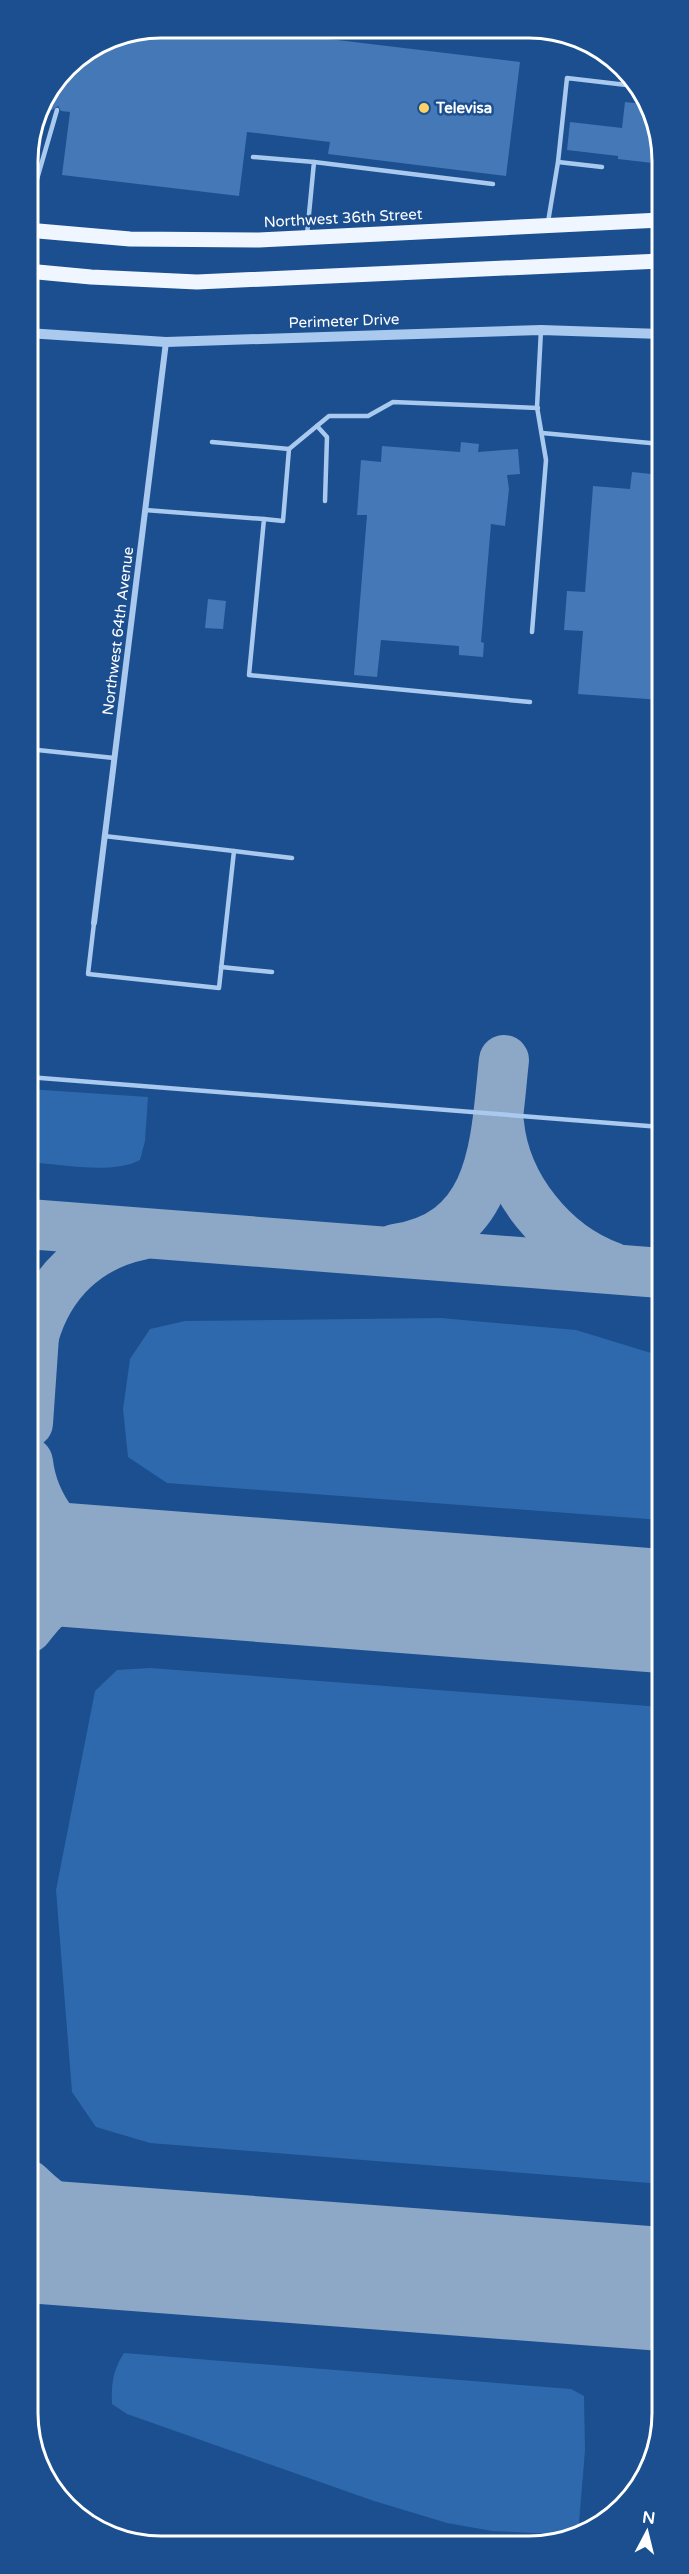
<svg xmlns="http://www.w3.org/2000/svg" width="689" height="2574" viewBox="0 0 689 2574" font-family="'Varela Round',sans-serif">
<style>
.green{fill:#2e69ad}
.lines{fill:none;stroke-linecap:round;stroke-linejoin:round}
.taxiway{stroke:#8da7c7;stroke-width:50}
.runway{stroke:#8da7c7;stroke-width:124}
.building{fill:#4478b7}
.service{stroke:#a9c9ee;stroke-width:4.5}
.minor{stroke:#a9c9ee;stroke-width:6}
.tertiary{stroke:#a9c9ee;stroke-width:10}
.primary{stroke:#f0f6ff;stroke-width:15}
.poi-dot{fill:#ffd166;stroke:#1b4f8f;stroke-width:2}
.labels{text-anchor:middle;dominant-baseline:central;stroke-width:5;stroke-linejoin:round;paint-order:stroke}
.poi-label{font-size:15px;font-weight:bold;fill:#fff;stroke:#1b4f8f;text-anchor:start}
.street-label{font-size:15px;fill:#fff;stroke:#1b4f8f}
.rim{fill:none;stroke:#fff;stroke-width:3}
</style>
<rect width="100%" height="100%" fill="#1b4f8f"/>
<g class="green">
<path d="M28 1089 148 1097 145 1141 140 1160C112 1175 60 1164 28 1162Z"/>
<polygon points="441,1318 576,1330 661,1356 661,1520 167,1483 128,1457 123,1409 130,1359 150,1329 185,1321"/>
<polygon points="150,1668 661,1707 662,2184 150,2143 96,2127 72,2092 56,1890 95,1691 117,1670"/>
<path d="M124 2353 571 2389 584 2396 585 2450 578 2535 492 2531 447 2523 374 2501 127 2414 112 2404C111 2384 113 2370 124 2353Z"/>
</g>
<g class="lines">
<g class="taxiway">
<path d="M499 1123C505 1186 553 1246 612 1267"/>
<polyline points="28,1224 661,1273"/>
<path d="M395 1249C497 1234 495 1140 504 1060"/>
<path d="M34 1336C49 1283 87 1246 141 1235"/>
<polyline points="28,1423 34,1336 28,1304"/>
<path d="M28 1462C33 1506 65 1550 108 1563 123 1567 139 1569 154 1572"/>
<path d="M28 1628C59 1585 90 1575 141 1573"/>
<path d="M28 2185C94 2250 167 2250 254 2258"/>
</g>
<g class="runway">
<polyline points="28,1562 661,1611"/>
<polyline points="28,2241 662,2289"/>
</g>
</g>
<g class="building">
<polygon points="160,27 228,27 520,62 506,176 328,154 330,142 247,132 239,196 62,175 70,112 61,111 58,106 52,110 44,109 46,94 66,66 110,37"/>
<polygon points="625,102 643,104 661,143 661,164 618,159 618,156 567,150 570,122 622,128"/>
<polygon points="461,442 479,444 478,452 518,449 520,474 507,475 509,489 505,526 491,524 481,642 484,643 483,657 459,655 459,646 381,640 377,677 354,675 367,515 357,515 361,460 381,462 382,446 460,452"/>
<polygon points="632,472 661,475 661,700 578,694 583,631 564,630 567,591 585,592 593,486 630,489"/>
<polygon points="208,599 226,601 223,629 205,628"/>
</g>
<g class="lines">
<g class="service">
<polyline points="253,157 314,162 307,235"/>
<polyline points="314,162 493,184"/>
<polyline points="558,162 567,78 635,86"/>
<polyline points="548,222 558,162 602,167"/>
<polyline points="31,227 37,179 57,110"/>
<polyline points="317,426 327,437 325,501"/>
<polyline points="542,433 661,444"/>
<polyline points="212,442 289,449 329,416 368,416 393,402 538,408"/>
<polyline points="145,510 264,519 249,675 530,702"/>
<polyline points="264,519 283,521 289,449"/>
<polyline points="532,632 546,460 537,407 541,330"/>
<polyline points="28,749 114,758"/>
<polyline points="234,851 292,858"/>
<polyline points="94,923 88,974 219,988 234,851 104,836"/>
<polyline points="221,967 272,972"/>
<polyline points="28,1077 661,1127"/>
</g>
<polyline class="minor" points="94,923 166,342"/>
<polyline class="tertiary" points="27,333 166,342 541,330 661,334"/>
<g class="primary">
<polyline points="27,230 130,239 259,240 661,220"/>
<polyline points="27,257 30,230"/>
<polyline points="27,271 91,277 197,282 661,261"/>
</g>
</g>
<circle class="poi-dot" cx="424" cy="108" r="6"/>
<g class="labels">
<g class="poi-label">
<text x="436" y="108">Televisa</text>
</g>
<g class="street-label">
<text transform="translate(343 218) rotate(-3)">Northwest 36th Street</text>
<text transform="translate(344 321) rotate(-2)">Perimeter Drive</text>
<text transform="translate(118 631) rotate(-83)">Northwest 64th Avenue</text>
</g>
</g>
<path d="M0 0H689V2574H0ZM161 38H529A123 123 0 0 1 652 161V2413A123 123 0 0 1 529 2536H161A123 123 0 0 1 38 2413V161A123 123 0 0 1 161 38Z" fill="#1b4f8f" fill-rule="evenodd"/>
<path class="rim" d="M161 38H529A123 123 0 0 1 652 161V2413A123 123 0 0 1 529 2536H161A123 123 0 0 1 38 2413V161A123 123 0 0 1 161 38Z"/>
<g transform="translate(647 2532) rotate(7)" stroke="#1b4f8f" stroke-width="4.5" paint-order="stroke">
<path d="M0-4.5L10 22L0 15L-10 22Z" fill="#ffffff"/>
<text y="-9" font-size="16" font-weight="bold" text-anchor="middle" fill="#ffffff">N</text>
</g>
</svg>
